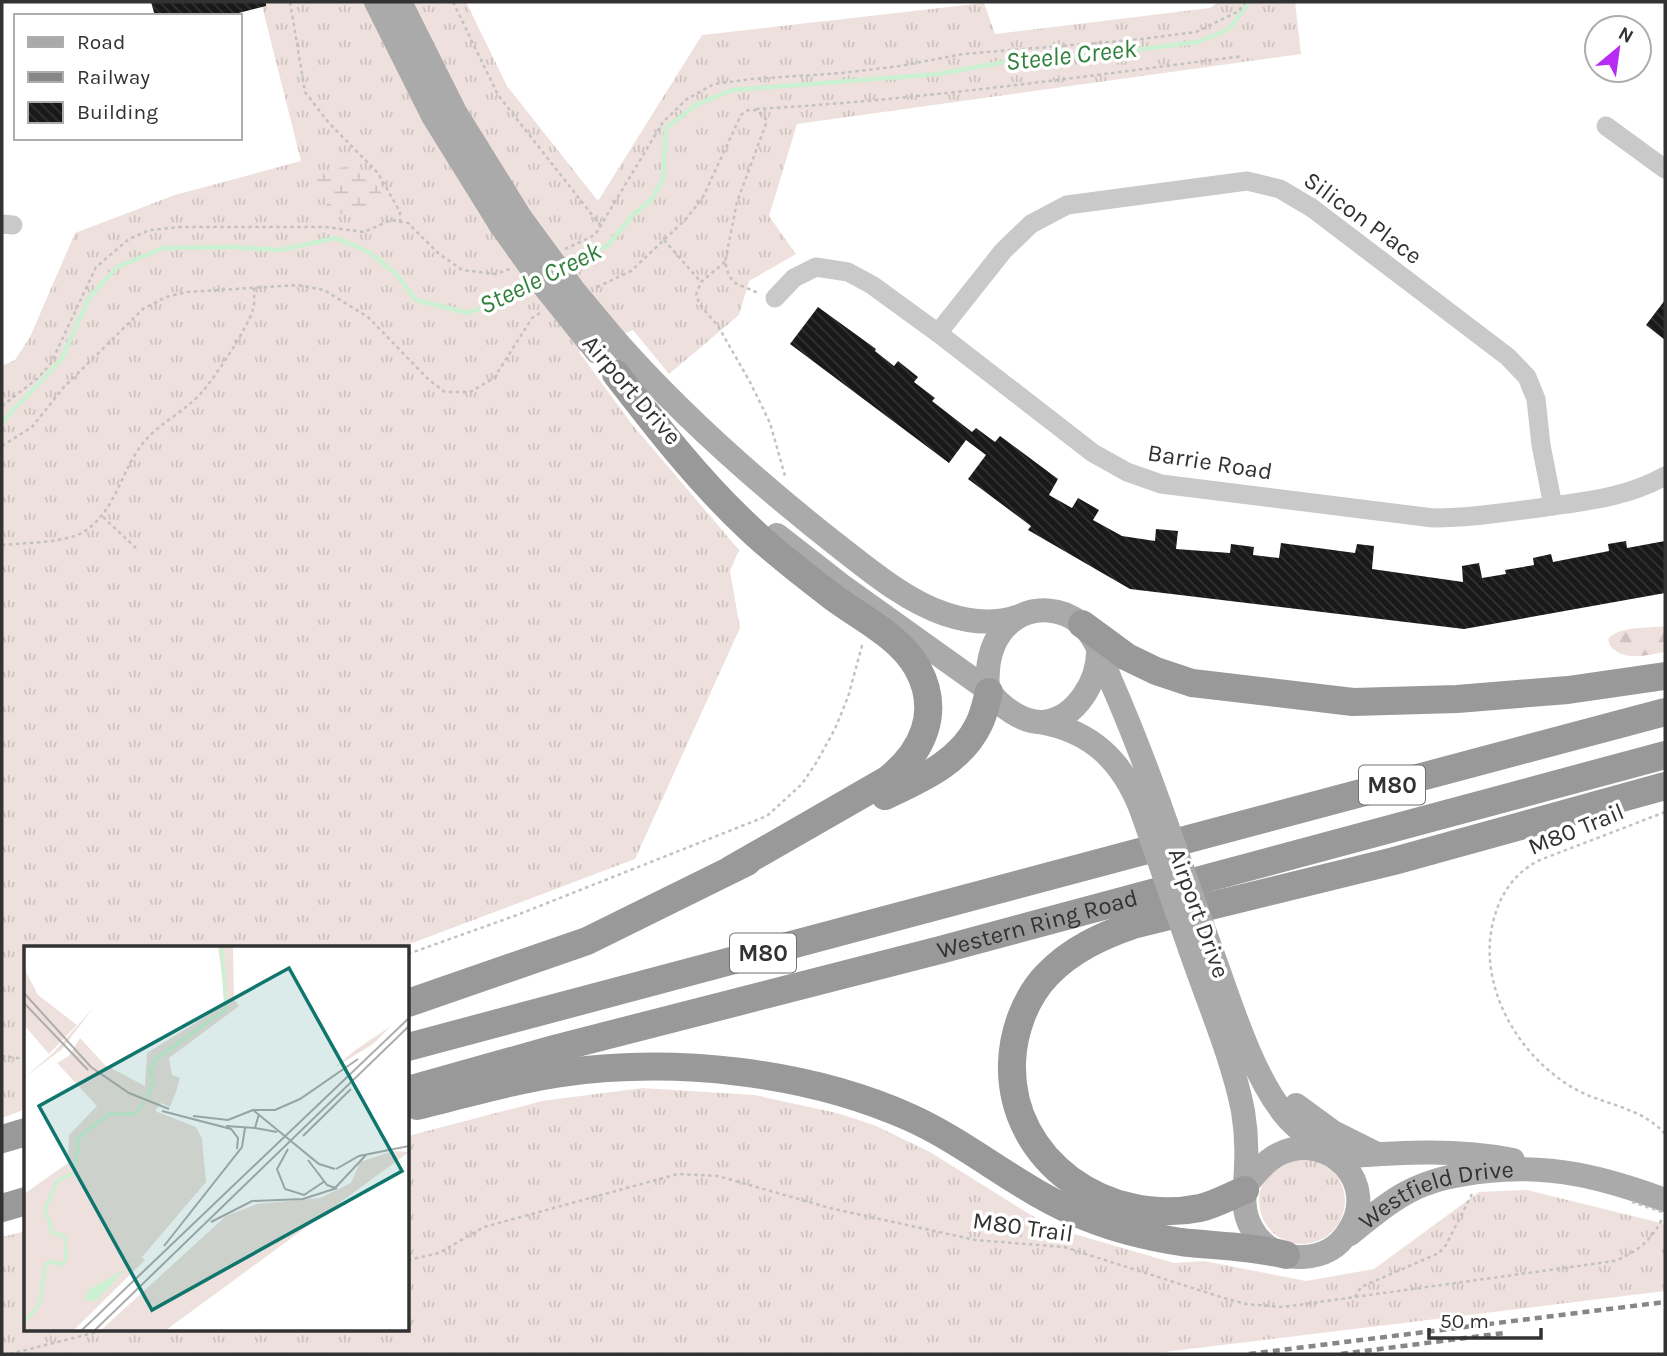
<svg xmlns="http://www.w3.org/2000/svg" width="1667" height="1356" viewBox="0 0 1667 1356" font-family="Karla,sans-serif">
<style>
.grass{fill:url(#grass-tufts)}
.forest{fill:url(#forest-firs)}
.wetland{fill:url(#wetland-marsh)}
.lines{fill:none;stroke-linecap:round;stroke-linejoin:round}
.stream{stroke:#ccf0d2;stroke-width:4.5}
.building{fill:url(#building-back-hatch)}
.path{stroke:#c2c2c2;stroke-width:2.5;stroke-dasharray:3.5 3.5;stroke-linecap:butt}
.minor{stroke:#c9c9c9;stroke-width:19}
.major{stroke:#aaa;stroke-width:24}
.highway{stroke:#999;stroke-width:28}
.rail{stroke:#878787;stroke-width:4.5;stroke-dasharray:7 5;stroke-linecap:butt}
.path-bridge{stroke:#c2c2c2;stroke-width:2.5;stroke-dasharray:3.5 3.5;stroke-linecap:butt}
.major-bridge{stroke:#aaa;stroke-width:24}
.labels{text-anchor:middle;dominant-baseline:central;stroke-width:7;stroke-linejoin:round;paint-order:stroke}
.shield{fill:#fff;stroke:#707070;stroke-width:2}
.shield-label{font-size:23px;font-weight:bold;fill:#323232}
.street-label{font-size:24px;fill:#323232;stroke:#fff}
.water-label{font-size:26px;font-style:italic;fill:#31803d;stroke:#fff}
.inset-river{fill:none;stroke:#ccf0d2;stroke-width:3.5}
.inset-road{fill:none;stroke:#adadad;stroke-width:2}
.view{fill:#0f766e;fill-opacity:0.15;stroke:#0f766e;stroke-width:3.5}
.inset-edge{fill:none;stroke:#323232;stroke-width:3.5}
</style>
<defs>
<pattern id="grass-tufts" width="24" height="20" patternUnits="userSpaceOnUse" patternTransform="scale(1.75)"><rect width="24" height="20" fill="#eee1dd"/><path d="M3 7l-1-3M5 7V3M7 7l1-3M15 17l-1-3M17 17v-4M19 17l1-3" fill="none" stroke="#cdc2be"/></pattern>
<pattern id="forest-firs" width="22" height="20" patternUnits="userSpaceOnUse" patternTransform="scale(1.75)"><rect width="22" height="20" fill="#eee1dd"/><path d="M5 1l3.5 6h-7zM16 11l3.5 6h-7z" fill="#cdc2be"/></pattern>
<pattern id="wetland-marsh" width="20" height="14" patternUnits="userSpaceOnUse" patternTransform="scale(1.75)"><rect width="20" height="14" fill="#eee1dd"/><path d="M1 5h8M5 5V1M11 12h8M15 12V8" fill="none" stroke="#cdc2be"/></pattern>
<pattern id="building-back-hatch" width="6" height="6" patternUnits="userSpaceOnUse" patternTransform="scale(1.75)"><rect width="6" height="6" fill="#191919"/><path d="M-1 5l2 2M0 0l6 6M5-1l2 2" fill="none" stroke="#323232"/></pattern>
</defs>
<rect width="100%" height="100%" fill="#fff"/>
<g class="grass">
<polygon points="261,2 466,2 507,86 598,201 702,35 984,3 995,34 1210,8 1218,2 1295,2 1301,54 797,124 769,216 796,254 749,281 739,315 669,374 633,330 579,352 631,423 739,550 730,571 740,628 635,859 399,948 26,948 26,1109 2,1118 2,366 15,360 30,337 75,233 175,195 301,161"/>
<polygon points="642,1088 754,1095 837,1113 874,1125 930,1152 1050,1227 1174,1263 1204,1261 1306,1281 1374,1269 1479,1192 1527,1190 1665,1224 1665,1291 1148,1354 2,1354 2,1237 26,1231 26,1330 408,1330 408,1136 542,1101"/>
<circle cx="1302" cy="1201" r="43"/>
</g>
<path class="forest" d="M1665 626V652C1646 655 1625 662 1610 646L1608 639C1621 625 1647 629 1665 626Z"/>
<path class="wetland" d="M349 165C366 172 376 180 383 197L371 213 330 214 316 177Z"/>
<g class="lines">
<g class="stream">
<polyline points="567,267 608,245 633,215 650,201 663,180 666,128 696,105 732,90 939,74 1010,61 1096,55 1197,42 1228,30 1249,2"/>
<polyline points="2,422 61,360 89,298 117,267 163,248 231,247 280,250 336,238 369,252 396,274 416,300 468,313 515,296 535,285"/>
</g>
</g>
<g class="building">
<polygon points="151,2 266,2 266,6 227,16 155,16"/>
<polygon points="1665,300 1665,340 1646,325"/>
<polygon points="818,307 876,349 875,351 894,366 898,361 918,377 914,382 935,398 932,401 972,432 976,428 995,442 1000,436 1058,479 1049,495 1072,508 1078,498 1099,510 1093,520 1122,536 1155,541 1156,529 1178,531 1176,549 1230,553 1231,544 1254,547 1253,555 1279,558 1281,543 1355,553 1357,544 1374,546 1372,569 1463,582 1462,566 1479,563 1482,578 1506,574 1505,570 1534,565 1533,558 1551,554 1553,562 1609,551 1608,544 1626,541 1627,548 1665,541 1665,593 1464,629 1130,589 1028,530 1031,526 968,479 986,455 966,440 949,463 790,344"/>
</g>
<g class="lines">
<g class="path">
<polyline points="290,2 305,92 329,123 378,173 400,212 400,222"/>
<polyline points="453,2 498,95 600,225"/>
<path d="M756 109C919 100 1080 77 1243 56"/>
<polyline points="664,240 701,282"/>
<polyline points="565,249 595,235 663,122 687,99 714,84 752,79 842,73 900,66 963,54 1133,40 1196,32 1239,11 1245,2"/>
<polyline points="725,262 701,282 696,295 700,305 718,326 750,382 770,423 785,476"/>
<path d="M597 287 631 271 686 219 703 197 741 115C751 105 760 110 767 121L737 202 725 262 729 276 735 283 758 293"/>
<polyline points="2,406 38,378 51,363 96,267 129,239 150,230 180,227 326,227 364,232 391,220 408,223 438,253 462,270 496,274 510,269"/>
<polyline points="2,446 32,427 64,387 143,309 166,297 187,292 298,285 324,290 368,317 429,380 445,392 470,392 494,378 532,318 540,313"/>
<polyline points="103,517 136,548"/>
<path d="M2 545C24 543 67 543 85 531 116 510 121 471 143 443 159 423 186 411 203 391 215 377 249 326 253 309 255 303 254 295 254 288"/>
<path d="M1665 812 1540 860C1511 874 1496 901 1491 932 1481 998 1527 1067 1585 1094 1613 1106 1644 1110 1665 1134"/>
<polyline points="408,954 517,915 767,816 802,784 816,763 835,729 848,697 863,642"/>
<polyline points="2,1056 26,1059"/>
<path d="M408 1260 439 1253 484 1227 678 1174 718 1176 830 1208 975 1240 1064 1247 1224 1298 1246 1304 1283 1307 1614 1261C1636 1253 1652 1240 1662 1219"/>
<polyline points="1355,1297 1361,1287 1439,1253 1446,1245 1472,1194"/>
<polyline points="10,1354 105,1330"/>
</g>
<g class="minor">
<polyline points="1606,126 1665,169"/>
<polyline points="2,224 13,225"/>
<path d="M775 298 794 278 816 267 848 272 872 285 938 333 1093 453 1127 472 1161 484 1433 518C1471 518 1508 512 1546 507 1587 501 1628 497 1665 476"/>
<polyline points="938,333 1003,251 1031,224 1067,205 1247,181 1280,189 1312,208 1508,357 1527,377 1536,399 1541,445 1553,506"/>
</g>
<g class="major">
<polyline points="376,2 433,116 500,224"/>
<polyline points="400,2 455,112 520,217"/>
<path d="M615 340C682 416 758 483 837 545 869 570 906 601 945 614 969 622 993 625 1017 617"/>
<polyline points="777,535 841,585 988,690"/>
<path d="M1098 649C1099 679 1077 719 1043 722 1022 723 1000 706 988 690 986 664 991 635 1015 619 1034 606 1062 608 1080 623 1096 636 1103 661 1110 679 1128 720 1144 761 1159 803"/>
<path d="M1039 722C1092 731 1122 761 1141 809"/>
<path d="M1209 944C1229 997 1250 1072 1285 1115 1297 1130 1315 1142 1330 1154"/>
<path d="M1190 949C1208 1002 1232 1056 1243 1111 1246 1129 1247 1147 1246 1165 1246 1186 1240 1207 1251 1227 1261 1247 1281 1258 1303 1257 1322 1256 1338 1248 1348 1232 1381 1184 1329 1130 1279 1154 1265 1161 1254 1175 1245 1187"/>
<polyline points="1296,1105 1333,1132 1375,1153"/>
<path d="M1336 1157C1394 1153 1454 1148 1513 1160"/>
<path id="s1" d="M1350 1234C1368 1220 1385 1204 1406 1193 1431 1179 1459 1174 1488 1171 1552 1164 1605 1178 1665 1200"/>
</g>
<g class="highway">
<path d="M616 374C657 427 698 480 747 526 774 552 804 575 833 597 861 618 901 637 918 669 941 712 923 752 887 780L732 869"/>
<polyline points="1082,624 1127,657 1156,671 1192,683 1353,702 1457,699 1568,690 1665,676"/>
<path d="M885 796C921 779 961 762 979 724 984 714 986 703 989 692"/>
<polyline points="408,1003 587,941 747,862"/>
<polyline points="408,1047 1665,712"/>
<path id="s2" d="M408 1090 554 1049 940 950 1665 755"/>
<path d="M417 1106C463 1095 515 1079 561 1073 674 1057 805 1071 909 1117 972 1145 1024 1194 1089 1218 1119 1230 1149 1237 1181 1242 1216 1246 1251 1246 1286 1255"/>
<polyline points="2,1139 26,1132"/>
<path d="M1245 1190C1230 1196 1216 1204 1200 1208 1108 1227 1009 1162 1012 1063 1013 1032 1025 998 1047 975 1071 950 1101 936 1133 925L1394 861 1665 786"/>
<polyline points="2,1208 26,1201"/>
</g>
<g class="rail">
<polyline points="1249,1354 1665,1302"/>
<polyline points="1341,1354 1504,1333"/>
</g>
<polyline class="path-bridge" points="1632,1202 1665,1213"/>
<g class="major-bridge">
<polyline points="520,217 575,292 615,340"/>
<polyline points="500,224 547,290 597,352"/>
<polyline points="1159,803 1209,944"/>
<polyline points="1141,809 1190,949"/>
</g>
</g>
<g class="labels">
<g class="shield">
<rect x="1359" y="765.5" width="66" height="39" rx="5"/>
<rect x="730" y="933.5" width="66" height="39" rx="5"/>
</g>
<g class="shield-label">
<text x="1392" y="785">M80</text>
<text x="763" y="953">M80</text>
</g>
<g class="street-label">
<text transform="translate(1363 218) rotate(36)">Silicon Place</text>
<text transform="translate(632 390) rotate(49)">Airport Drive</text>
<text transform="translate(1210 462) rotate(9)">Barrie Road</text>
<text transform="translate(1576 829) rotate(-22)">M80 Trail</text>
<text transform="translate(1199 913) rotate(70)">Airport Drive</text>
<text stroke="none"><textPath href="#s2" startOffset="651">Western Ring Road</textPath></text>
<text stroke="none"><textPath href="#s1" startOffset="98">Westfield Drive</textPath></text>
<text transform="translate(1023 1227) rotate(8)">M80 Trail</text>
</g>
<g class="water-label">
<text transform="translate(1071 55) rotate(-6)">Steele Creek</text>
<text transform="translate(540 278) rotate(-26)">Steele Creek</text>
</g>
</g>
<g transform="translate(24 946)">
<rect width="385" height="385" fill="#fff"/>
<path d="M194 1H209L210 53 215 60 145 112 148 129 156 132 152 146 146 161 137 157 131 165 172 181 178 193 182 236 118 311 121 314 50 384H0V248L44 217 45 189 73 160 33 117 45 110 56 92 81 119 121 140 123 107 197 61 201 52ZM0 22 14 49 53 79 25 108 0 79ZM70 61 38 103 0 132 30 106ZM369 205 385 206 142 384H77L202 270 233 258 296 252 327 237 336 216Z" fill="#eee1dd"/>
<path d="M367 80 349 98 310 122 330 105Z" fill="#eee1dd"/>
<path d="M103 322 72 355 61 354 63 345Z" fill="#ccf0d2"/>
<path class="inset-river" d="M123 152 129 136 126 124 132 113 202 63 198 1M0 377 16 357 21 319 29 315 37 319 42 313 41 290 28 286 21 262 34 234 50 227 55 191 85 168H111L120 156"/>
<path class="inset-road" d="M0 47 67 121 105 147 145 163M0 57 64 124M229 164H251L276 153 334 113M138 165 207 183 214 192 213 203M169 170 204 174 229 164 295 218 311 223M202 180 231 182 235 168M231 182 253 186M279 190 327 143M264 203 253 223 261 243 280 249 301 235M284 214 303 239 311 242 343 208M312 223 335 210 385 200M187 276 228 255 279 253 313 242M140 300 218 201 221 182M58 384 385 72M71 384 385 80"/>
<path class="view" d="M265 22 378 225 128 364 15 160Z"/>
<rect width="385" height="385" class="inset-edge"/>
</g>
<rect width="1667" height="1356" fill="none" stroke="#323232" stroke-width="7"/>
<rect x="14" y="14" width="228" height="126" fill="#ffffff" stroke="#adadad" stroke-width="2"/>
<rect x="28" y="37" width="35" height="10" fill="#aaaaaa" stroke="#adadad" stroke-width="2"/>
<text x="77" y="49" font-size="21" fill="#323232">Road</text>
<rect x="28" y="72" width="35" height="10" fill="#878787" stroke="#adadad" stroke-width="2"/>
<text x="77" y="84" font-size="21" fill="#323232">Railway</text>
<rect x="28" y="102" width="35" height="21" fill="url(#building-back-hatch)" stroke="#adadad" stroke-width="2"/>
<text x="77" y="119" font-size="21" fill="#323232">Building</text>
<g transform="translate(1618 49) rotate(29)"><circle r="33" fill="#ffffff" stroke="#adadad" stroke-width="2"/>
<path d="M0-5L12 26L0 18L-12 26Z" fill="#b62cf2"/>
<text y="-10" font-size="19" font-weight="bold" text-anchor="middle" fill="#323232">N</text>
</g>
<path d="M1429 1328v10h112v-10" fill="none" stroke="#323232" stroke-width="3.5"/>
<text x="1440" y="1328" font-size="21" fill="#323232" stroke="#ffffff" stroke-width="5" paint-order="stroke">50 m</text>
</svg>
